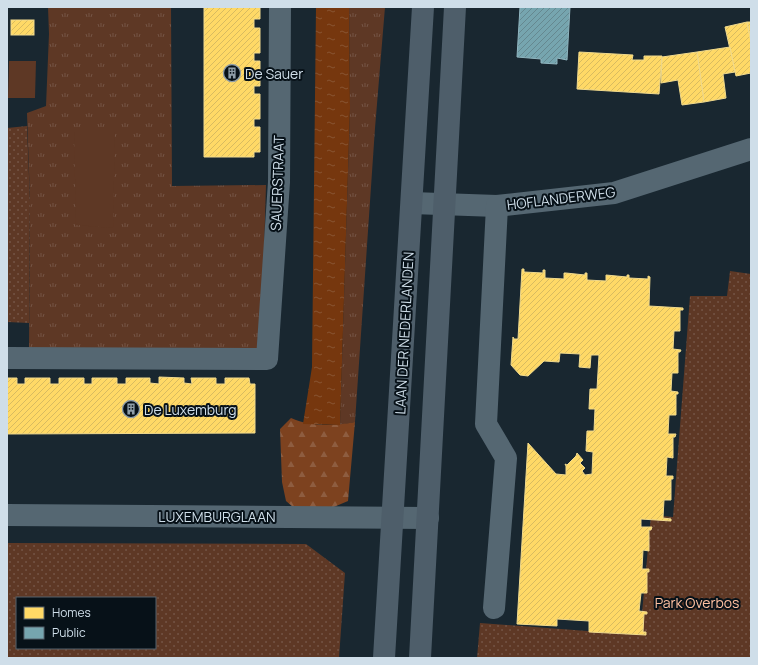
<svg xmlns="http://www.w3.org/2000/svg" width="758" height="665" viewBox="0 0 758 665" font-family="Manrope,sans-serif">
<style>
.grass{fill:url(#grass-tufts)}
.forest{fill:url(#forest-firs)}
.park{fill:url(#park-dots);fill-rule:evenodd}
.garden{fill:#5e3825}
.water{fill:url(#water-ripples)}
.homes{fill:url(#homes-hatch);stroke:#f1da8d}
.public{fill:url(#public-hatch);stroke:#91b6c0}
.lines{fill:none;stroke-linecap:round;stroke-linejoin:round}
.minor{stroke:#556772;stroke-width:22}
.major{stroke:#4e5e6a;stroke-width:22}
.labels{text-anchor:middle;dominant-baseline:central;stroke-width:4;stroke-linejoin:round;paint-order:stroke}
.poi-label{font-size:14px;fill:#cfdee9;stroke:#071118;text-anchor:start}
.street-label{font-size:14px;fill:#cfdee9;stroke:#071118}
.park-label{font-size:14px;fill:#fec0a0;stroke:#071118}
</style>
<defs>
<pattern id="grass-tufts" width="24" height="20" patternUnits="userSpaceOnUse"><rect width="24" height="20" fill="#5e3825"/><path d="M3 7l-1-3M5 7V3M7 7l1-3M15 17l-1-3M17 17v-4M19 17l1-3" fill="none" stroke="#745445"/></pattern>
<pattern id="forest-firs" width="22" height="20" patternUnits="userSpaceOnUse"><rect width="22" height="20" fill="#7d421f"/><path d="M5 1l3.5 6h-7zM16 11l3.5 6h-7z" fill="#8e5d40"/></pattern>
<pattern id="park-dots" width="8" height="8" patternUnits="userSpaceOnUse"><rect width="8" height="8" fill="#5e3825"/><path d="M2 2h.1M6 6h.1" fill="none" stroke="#745445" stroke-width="1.8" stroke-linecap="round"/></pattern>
<pattern id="water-ripples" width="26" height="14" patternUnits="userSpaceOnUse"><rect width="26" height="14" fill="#76370e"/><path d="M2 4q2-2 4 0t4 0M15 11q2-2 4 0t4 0" fill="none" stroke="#885431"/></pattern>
<pattern id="homes-hatch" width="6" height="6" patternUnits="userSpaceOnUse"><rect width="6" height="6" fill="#ffd966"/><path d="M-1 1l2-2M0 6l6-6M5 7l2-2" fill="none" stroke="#d8bb60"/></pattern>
<pattern id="public-hatch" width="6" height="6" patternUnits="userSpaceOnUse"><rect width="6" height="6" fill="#76a5af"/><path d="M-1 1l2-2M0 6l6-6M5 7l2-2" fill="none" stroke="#658890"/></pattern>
</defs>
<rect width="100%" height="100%" fill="#192730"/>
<g class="grass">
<polygon points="48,7 171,7 172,186 266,185 261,353 29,352 30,202 27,113 46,106 49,34"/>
<polygon points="349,7 385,7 375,128 355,422 340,425 350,108"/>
</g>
<path class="forest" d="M291 418C311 427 334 426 355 422L348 501 329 509 293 507 286 501 282 482 280 429Z"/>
<g class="park">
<polygon points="27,126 30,202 29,323 7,322 7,128"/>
<polygon points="730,271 751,274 751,658 477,658 480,623 640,635 651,515 673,517 690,296 727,296"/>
<path d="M7 543 306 544 345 573 339 658H7ZM17 598H155V648H17Z"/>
</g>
<g class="garden">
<polygon points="9,61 36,61 35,98 8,98"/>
<polygon points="74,131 115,131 113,228 76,225"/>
</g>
<polygon class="water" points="316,7 349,7 350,108 340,425 303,424 312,367"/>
<g class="homes">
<polygon points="204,7 260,7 260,19 254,19 254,28 260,28 260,53 254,53 254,61 260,61 260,86 254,86 254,94 260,94 260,119 254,119 254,127 260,127 260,152 254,152 254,157 204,157"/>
<rect x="11" y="20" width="23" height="15"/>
<polygon points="747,22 751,42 751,73 736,76 725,27"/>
<polygon points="747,22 751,22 751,42"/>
<polygon points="730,47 735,72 723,74 726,98 704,102 697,52"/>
<polygon points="579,52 633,55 632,60 644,60 644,56 662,56 659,94 577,89"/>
<polygon points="697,52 704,102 682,105 678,80 661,83 662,57"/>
<polygon points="522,269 524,269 524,272 543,273 543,270 545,270 545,278 564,279 564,273 566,273 585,275 585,273 587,273 587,280 606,281 606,275 627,277 627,275 629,275 629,278 648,279 648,276 650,277 649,306 683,308 683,310 680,310 680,331 674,331 673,349 681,350 680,352 678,352 678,373 672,373 671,391 678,392 678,394 676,394 676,415 669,415 668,434 676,434 675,437 673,437 673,458 667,457 666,476 673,476 673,479 671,479 671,500 664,500 663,518 671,519 671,521 641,519 641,527 652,527 651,530 649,530 649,551 643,550 642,569 649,569 649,572 647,572 647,593 641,593 639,611 647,612 647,614 644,614 643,632 646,632 646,635 589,632 589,621 557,619 557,626 517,624 528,443 556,474 566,475 566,466 565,464 567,465 576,456 577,453 583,460 580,463 585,468 582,471 585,475 592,474 593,452 586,451 587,431 594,431 595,409 589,409 590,389 597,389 599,355 591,355 590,368 579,367 580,354 560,353 559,362 544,361 528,376 520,375 511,365 513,337 514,339 518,339"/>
<polygon points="159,377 184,378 184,383 192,384 191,378 216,378 216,384 225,384 225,378 249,378 250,384 255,384 255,433 7,434 7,378 17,378 17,384 25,384 25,378 50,378 50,384 59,384 59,378 84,378 84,384 92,384 92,378 117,378 117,384 126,384 126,378 150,378 150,383 159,384"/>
</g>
<polygon class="public" points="520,7 570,7 567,60 557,58 557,64 541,63 541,59 517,57"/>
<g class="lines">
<g class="minor">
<polyline points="412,203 497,206 614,193 751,149"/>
<polyline points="7,358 267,359 279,182 280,7"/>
<polyline points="7,515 428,518"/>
<polyline points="494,608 506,458 486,424 497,206"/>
</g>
<g class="major">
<polyline points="384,658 423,7"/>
<polyline points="420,658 455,7"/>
</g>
</g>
<defs>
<g id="building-ring" transform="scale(0.9)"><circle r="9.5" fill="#071118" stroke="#8f9ea8" stroke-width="1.5"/><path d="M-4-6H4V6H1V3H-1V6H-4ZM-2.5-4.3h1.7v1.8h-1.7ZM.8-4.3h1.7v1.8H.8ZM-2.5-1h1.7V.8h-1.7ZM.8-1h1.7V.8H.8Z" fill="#8f9ea8"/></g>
</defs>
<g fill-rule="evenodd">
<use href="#building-ring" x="232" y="73"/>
<use href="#building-ring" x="131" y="409"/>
</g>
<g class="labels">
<g class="poi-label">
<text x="245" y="73">De Sauer</text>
<text x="144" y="409">De Luxemburg</text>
</g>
<g class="street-label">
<text transform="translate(277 183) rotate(-88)">SAUERSTRAAT</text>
<text transform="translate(561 198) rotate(-7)">HOFLANDERWEG</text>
<text transform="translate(404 333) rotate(-87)">LAAN DER NEDERLANDEN</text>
<text x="217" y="516">LUXEMBURGLAAN</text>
</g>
<g class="park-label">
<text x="697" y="602">Park Overbos</text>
</g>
</g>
<rect width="758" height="665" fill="none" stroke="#cfdee9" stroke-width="16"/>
<rect x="16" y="597" width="140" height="52" fill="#071118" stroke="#57636c"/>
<rect x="24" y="607" width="20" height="12" fill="#ffd966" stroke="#57636c"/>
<text x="52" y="617" font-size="12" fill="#cfdee9">Homes</text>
<rect x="24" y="627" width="20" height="12" fill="#76a5af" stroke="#57636c"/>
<text x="52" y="637" font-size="12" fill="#cfdee9">Public</text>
</svg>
